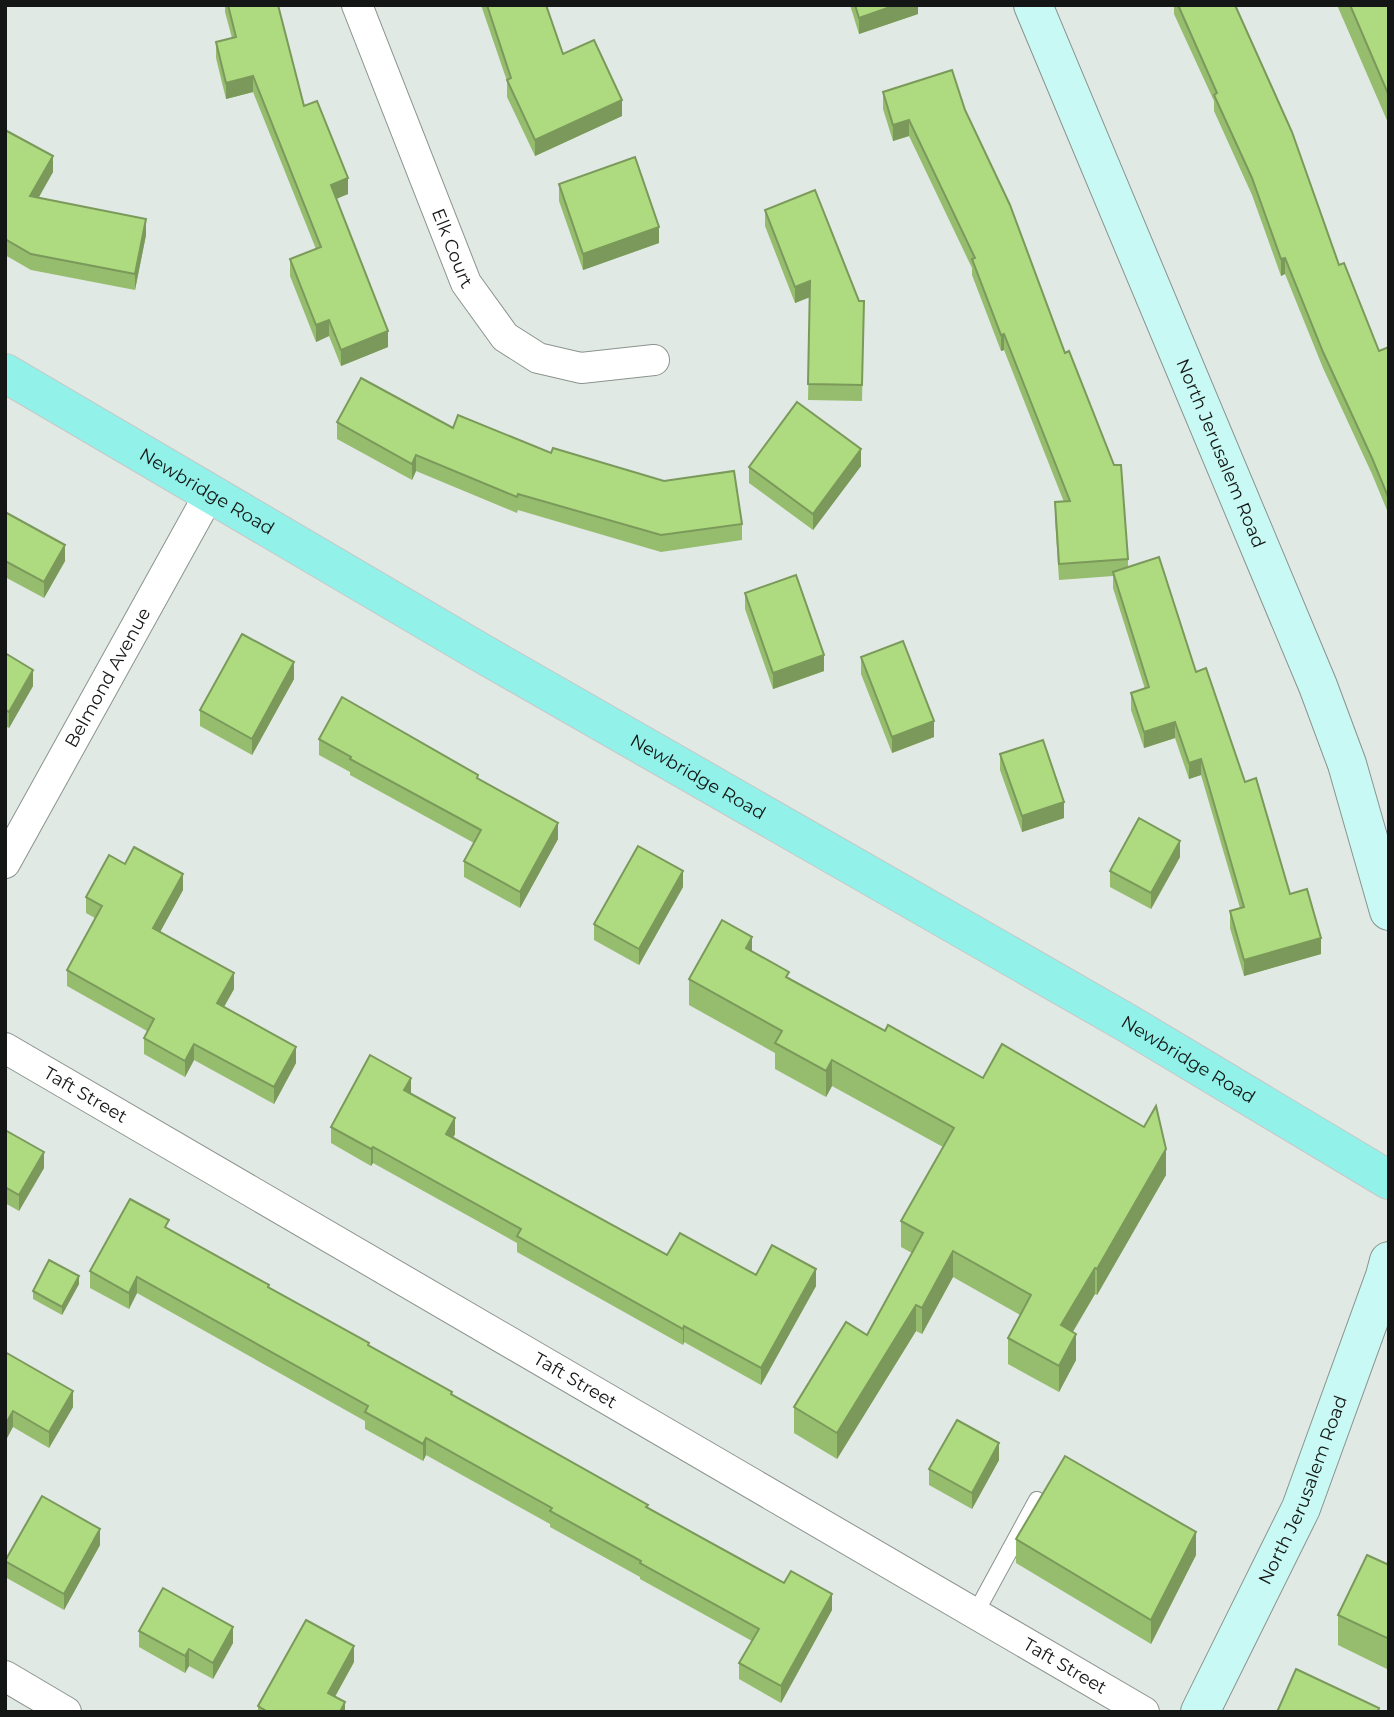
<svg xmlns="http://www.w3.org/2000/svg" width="1394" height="1717" viewBox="0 0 1394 1717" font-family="Montserrat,sans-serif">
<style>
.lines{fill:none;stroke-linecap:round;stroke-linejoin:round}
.service-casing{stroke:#8b938e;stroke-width:18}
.minor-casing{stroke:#8b938e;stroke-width:32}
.secondary-casing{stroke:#8b938e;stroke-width:40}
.primary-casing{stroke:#c6c7c7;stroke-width:40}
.service{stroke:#fff;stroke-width:16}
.minor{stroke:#fff;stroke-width:30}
.secondary{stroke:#c8f9f4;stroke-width:38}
.primary{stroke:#92f2e9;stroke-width:38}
.wall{fill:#96bc6e}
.shaded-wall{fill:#7a995a}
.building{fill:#aedb80;stroke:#7a995a;stroke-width:2}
.labels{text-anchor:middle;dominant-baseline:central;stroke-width:6;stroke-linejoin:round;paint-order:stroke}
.street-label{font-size:18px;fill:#131614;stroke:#edf6f0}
</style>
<rect width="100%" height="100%" fill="#e0e9e3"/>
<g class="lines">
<g class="service-casing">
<polyline id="service" points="975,1614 1037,1500"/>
</g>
<g class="minor-casing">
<g id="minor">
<path id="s1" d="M357 5 466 283 505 337 538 358 581 368 654 360"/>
<path id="s2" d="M5 863 210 493"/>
<path id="s3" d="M5 1048 1144 1712"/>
<polyline points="5,1676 66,1712"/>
</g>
</g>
<g class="secondary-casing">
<g id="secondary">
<path id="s4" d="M1033 5 1318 686 1347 764 1389 911"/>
<path id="s5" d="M1200 1712 1301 1508 1385 1276 1389 1261"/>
</g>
</g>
<g class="primary-casing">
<g id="primary">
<path id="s6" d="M5 373 478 651 1127 1023 1389 1180"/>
</g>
</g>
<use href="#service" class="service"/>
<use href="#minor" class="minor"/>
<use href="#secondary" class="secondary"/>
<use href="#primary" class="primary"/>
</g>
<g class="wall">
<polygon points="225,5 278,5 304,106 348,194 336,199 388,347 341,366 329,336 316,342 290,276 290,259 316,249 253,92 226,99 216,58 216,42 232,38 225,12"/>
<polygon points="481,5 546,5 563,54 622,116 535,156 507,97 507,81"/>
<polygon points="850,5 918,5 918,14 859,34"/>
<polygon points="1174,5 1235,5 1339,265 1379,351 1389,347 1389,515 1372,474 1323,368 1285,274 1281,276 1252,195 1214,111 1214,101 1174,14"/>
<polygon points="1337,5 1389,5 1389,125"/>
<polygon points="883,92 965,110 1128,559 1128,567 1196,672 1245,782 1290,894 1321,954 1244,976 1230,928 1230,911 1240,908 1201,775 1189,779 1175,738 1144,748 1131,710 1131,693 1145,689 1113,588 1113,576 1059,580 1055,519 1055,502 1064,502 1004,350 1001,351 972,275 972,268 909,136 893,141 883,109"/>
<polygon points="5,130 53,172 38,198 146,235 135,290 31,270 5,255"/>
<polygon points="559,184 659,243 583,270 559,201"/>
<polygon points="765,210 859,301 864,301 862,401 808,400 810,297 795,303 765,226"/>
<polygon points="337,422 453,428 664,481 742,524 742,540 661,552 518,510 517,513 416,471 412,480 337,439"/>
<polygon points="861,466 813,530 749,483 749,467"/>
<polygon points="5,512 65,561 44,598 5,577"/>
<polygon points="745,593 824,671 773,689 745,609"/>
<polygon points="5,653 33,686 9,728 5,726"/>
<polygon points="861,657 934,737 892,753 861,674"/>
<polygon points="294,679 252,755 200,726 200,710"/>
<polygon points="319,739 478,778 558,839 520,908 464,877 464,861 474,843 350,775 350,772 319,755"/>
<polygon points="1000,754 1064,818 1022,832 1000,770"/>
<polygon points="1180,857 1151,909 1110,887 1110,871"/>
<polygon points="125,864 183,890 160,932 234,989 224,1007 296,1063 274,1104 194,1060 185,1077 144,1054 144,1038 147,1031 67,986 67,970 95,918 86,913 86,897"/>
<polygon points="683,887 639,965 594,940 594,924"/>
<polygon points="752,952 789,978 885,1031 983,1078 1166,1175 1097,1295 1095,1294 1073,1332 1076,1360 1059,1392 1008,1364 1008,1338 1020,1315 953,1277 922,1334 916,1331 837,1459 794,1433 794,1407 867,1335 912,1253 901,1247 901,1221 943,1147 832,1086 826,1097 775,1069 775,1053 689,1005 689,979"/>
<polygon points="411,1094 455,1134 453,1138 667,1255 756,1275 816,1286 761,1385 684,1342 683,1345 517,1252 517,1243 373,1163 371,1166 331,1143 331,1127"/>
<polygon points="5,1130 44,1168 19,1211 5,1203"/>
<polygon points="169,1229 452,1395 648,1508 832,1610 781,1703 739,1679 739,1663 752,1641 640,1579 640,1577 550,1527 550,1524 426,1455 423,1461 365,1429 365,1421 137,1293 129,1309 90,1288 90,1271"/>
<polygon points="79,1284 62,1315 33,1299 33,1291"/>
<polygon points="5,1352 73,1407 49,1448 13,1427"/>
<polygon points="999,1460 972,1509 929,1485 929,1469"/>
<polygon points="1016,1539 1196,1555 1151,1644 1016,1563"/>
<polygon points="100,1545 64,1610 5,1577 5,1561"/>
<polygon points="1389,1565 1389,1670 1338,1645 1338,1615"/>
<polygon points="139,1631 233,1643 213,1679 189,1666 185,1673 139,1647"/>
<polygon points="354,1662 335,1697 345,1712 258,1712 258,1706"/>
</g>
<g class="shaded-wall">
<polygon points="896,5 918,5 918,14 859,34 859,18"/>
<polygon points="253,76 253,92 226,99 226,83"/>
<polygon points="622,100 622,116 535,156 535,140"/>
<polygon points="909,120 909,136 893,141 893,125"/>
<polygon points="53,156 53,172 30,213 30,196"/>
<polygon points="348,178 348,194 331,201 331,185"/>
<polygon points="146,219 146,235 135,290 135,274"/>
<polygon points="659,227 659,243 583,270 583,254"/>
<polygon points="1285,258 1285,274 1281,276 1281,259"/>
<polygon points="810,281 810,297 795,303 795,287"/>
<polygon points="329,320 329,336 316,342 316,325"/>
<polygon points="388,331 388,347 341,366 341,350"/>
<polygon points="1004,334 1004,350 1001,351 1001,335"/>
<polygon points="861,449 861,466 813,530 813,514"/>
<polygon points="416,455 416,471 412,480 412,464"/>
<polygon points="65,545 65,561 44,598 44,582"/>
<polygon points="824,655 824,671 773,689 773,673"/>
<polygon points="294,662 294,679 252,755 252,739"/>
<polygon points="33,670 33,686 9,728 9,712"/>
<polygon points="934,721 934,737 892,753 892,737"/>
<polygon points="1175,722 1175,738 1144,748 1144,732"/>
<polygon points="1201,759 1201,775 1189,779 1189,763"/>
<polygon points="1064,802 1064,818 1022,832 1022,816"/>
<polygon points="558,823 558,839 520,908 520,892"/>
<polygon points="1180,841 1180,857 1151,909 1151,893"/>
<polygon points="683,871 683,887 639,965 639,949"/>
<polygon points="183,874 183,890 153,945 153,928"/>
<polygon points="752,937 752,963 746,948"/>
<polygon points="1321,938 1321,954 1244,976 1244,960"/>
<polygon points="234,973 234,989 217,1019 217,1003"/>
<polygon points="194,1044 194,1060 185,1077 185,1061"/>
<polygon points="296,1047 296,1063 274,1104 274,1087"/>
<polygon points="832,1060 832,1086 826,1097 826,1071"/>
<polygon points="411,1078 411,1094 404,1090"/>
<polygon points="455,1118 455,1134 446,1150 446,1134"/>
<polygon points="373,1147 373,1163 371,1166 371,1149"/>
<polygon points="1166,1149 1166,1175 1097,1295 1097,1269"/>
<polygon points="44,1152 44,1168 19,1211 19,1195"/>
<polygon points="953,1251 953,1277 922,1334 922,1308"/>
<polygon points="1095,1268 1095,1294 1061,1351 1061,1325"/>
<polygon points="816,1269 816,1286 761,1385 761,1368"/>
<polygon points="79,1276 79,1284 62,1315 62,1307"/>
<polygon points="137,1277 137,1293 129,1309 129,1293"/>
<polygon points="916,1305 916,1331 837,1459 837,1433"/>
<polygon points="684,1326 684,1342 683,1345 683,1329"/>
<polygon points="1076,1334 1076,1360 1059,1392 1059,1366"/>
<polygon points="73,1391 73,1407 49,1448 49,1432"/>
<polygon points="13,1411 13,1427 5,1442 5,1425"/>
<polygon points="426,1438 426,1455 423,1461 423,1444"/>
<polygon points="999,1443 999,1460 972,1509 972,1493"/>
<polygon points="100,1529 100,1545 64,1610 64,1594"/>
<polygon points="1196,1532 1196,1555 1151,1644 1151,1620"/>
<polygon points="832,1594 832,1610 781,1703 781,1686"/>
<polygon points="233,1627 233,1643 213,1679 213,1663"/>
<polygon points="354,1646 354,1662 328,1709 328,1693"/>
<polygon points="189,1649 189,1666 185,1673 185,1656"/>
<polygon points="345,1702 345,1712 340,1712"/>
</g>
<g class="building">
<polygon points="228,5 278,5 304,106 317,101 348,178 331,185 388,331 341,350 329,320 316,325 290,259 321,247 253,76 226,83 216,42 236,37"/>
<polygon points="487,5 546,5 563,54 594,40 622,100 535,140 507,80 511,78"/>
<polygon points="855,5 896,5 859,18"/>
<polygon points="1178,5 1235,5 1292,132 1339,265 1344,263 1379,351 1389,347 1389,499 1372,458 1323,352 1285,258 1281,259 1252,178 1214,95 1217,93"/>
<polygon points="1350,5 1389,5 1389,96"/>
<polygon points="952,70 965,110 1010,205 1065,353 1069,351 1114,465 1121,465 1128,559 1059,564 1055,502 1070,501 1004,334 1001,335 972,259 975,258 909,120 893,125 883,92"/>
<polygon points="5,130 53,156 30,196 146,219 135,274 31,254 5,239"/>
<polygon points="635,157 659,227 583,254 559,184"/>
<polygon points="815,190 859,301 864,301 862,385 808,384 810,281 795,287 765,210"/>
<polygon points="361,378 453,428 458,415 551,453 553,448 664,481 734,471 742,524 661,535 518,494 517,497 416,455 412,464 337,422"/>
<polygon points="797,402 861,449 813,514 749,467"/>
<polygon points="5,512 65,545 44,582 5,561"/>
<polygon points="1159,557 1196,672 1206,668 1245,782 1256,778 1290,894 1307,889 1321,938 1244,960 1230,911 1244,907 1201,759 1189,763 1175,722 1144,732 1131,693 1149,687 1113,572"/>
<polygon points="796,575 824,655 773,673 745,593"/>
<polygon points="242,634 294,662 252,739 200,710"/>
<polygon points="903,641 934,721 892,737 861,657"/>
<polygon points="5,653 33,670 9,712 5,710"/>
<polygon points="342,697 478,775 477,778 558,823 520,892 464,861 481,830 350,759 351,757 319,739"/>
<polygon points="1043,740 1064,802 1022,816 1000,754"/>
<polygon points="1139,818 1180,841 1151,893 1110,871"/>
<polygon points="638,846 683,871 639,949 594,924"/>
<polygon points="134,847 183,874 153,928 234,973 217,1003 296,1047 274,1087 194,1044 185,1061 144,1038 154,1019 67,970 102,906 86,897 109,855 125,864"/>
<polygon points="722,920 752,937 746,948 789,972 786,977 885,1031 888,1025 983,1078 1002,1044 1144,1127 1156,1106 1166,1149 1097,1269 1095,1268 1061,1325 1076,1334 1059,1366 1008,1338 1031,1295 953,1251 922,1308 916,1305 837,1433 794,1407 846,1322 867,1335 923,1233 901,1221 954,1128 832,1060 826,1071 775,1043 782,1031 689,979"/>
<polygon points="370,1055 411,1078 404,1090 455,1118 446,1134 667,1255 680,1233 756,1275 772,1245 816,1269 761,1368 684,1326 683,1329 517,1236 521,1229 373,1147 371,1149 331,1127"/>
<polygon points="5,1130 44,1152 19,1195 5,1187"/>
<polygon points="130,1199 169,1220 165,1227 269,1285 268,1287 369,1343 368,1345 452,1392 451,1394 648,1505 646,1507 784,1583 791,1571 832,1594 781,1686 739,1663 759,1629 640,1563 641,1561 550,1511 552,1508 426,1438 423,1444 365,1412 368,1406 137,1277 129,1293 90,1271"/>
<polygon points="49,1260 79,1276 62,1307 33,1291"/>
<polygon points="5,1352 73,1391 49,1432 13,1411 5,1425"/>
<polygon points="957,1420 999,1443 972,1493 929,1469"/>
<polygon points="1065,1456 1196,1532 1151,1620 1016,1539"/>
<polygon points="42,1496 100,1529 64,1594 5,1561"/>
<polygon points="1367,1555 1389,1565 1389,1639 1338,1615"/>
<polygon points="163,1588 233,1627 213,1663 189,1649 185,1656 139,1631"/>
<polygon points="306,1620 354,1646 328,1693 345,1702 340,1712 268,1712 258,1706"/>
<polygon points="1296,1669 1379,1708 1378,1712 1277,1712"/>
</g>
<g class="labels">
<g class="street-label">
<text stroke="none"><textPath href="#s1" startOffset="261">Elk Court</textPath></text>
<text stroke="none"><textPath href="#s4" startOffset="486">North Jerusalem Road</textPath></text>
<text stroke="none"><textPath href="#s6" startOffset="234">Newbridge Road</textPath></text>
<text stroke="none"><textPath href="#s2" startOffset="212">Belmond Avenue</textPath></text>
<text stroke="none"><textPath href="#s6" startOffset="802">Newbridge Road</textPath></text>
<text stroke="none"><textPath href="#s6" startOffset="1368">Newbridge Road</textPath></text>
<text stroke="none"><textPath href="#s3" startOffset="93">Taft Street</textPath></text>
<text stroke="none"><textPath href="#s3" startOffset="660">Taft Street</textPath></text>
<text stroke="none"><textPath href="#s5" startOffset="245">North Jerusalem Road</textPath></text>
<text stroke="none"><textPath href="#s3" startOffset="1227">Taft Street</textPath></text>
</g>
</g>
<rect width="1394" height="1717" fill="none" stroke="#131614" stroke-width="14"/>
</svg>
